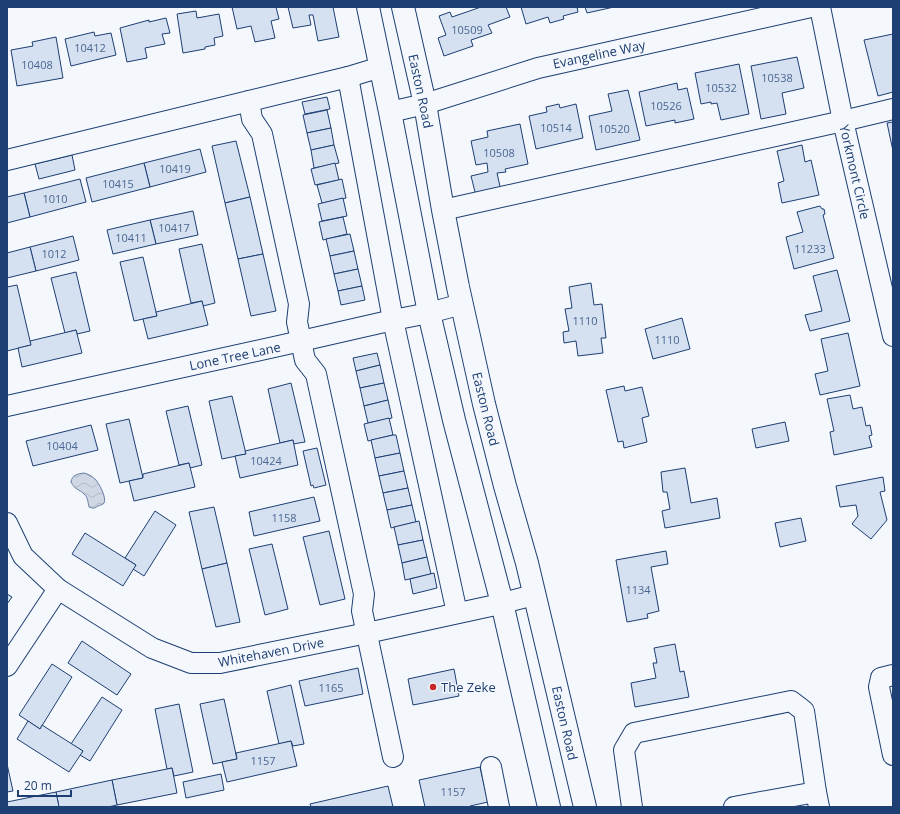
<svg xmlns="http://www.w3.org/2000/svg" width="900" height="814" viewBox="0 0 900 814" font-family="'Open Sans',sans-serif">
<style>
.water{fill:url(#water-waves);stroke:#687fa3}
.building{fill:#d5e0f0;stroke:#1d3f73}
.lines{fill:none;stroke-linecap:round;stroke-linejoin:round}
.minor-casing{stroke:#1d3f73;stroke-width:22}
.major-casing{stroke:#1d3f73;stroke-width:24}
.minor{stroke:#f4f7fb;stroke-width:20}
.major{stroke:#f4f7fb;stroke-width:22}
.poi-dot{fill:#c62828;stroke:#f4f7fb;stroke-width:1.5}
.labels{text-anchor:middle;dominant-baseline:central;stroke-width:3;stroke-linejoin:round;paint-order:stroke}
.number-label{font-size:11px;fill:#4b6792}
.street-label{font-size:13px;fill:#1d3f73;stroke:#f4f7fb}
.poi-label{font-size:13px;fill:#1d3f73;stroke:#f4f7fb;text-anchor:start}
</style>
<defs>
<pattern id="water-waves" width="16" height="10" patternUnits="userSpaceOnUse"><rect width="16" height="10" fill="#cfd7e4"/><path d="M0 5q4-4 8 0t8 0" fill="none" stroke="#b1bac7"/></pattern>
</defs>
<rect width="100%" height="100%" fill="#f4f7fb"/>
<path class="water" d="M84 473C88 474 92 476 95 479 99 483 107 498 104 503 103 505 100 505 98 506 95 508 93 509 89 507 88 503 88 497 84 494 79 489 75 490 71 482 72 475 77 474 84 473Z"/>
<g class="building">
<polygon points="232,7 276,7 279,19 271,21 275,38 255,42 251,26 237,29"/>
<polygon points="288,7 333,7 339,37 318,41 313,15 309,15 311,25 293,28"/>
<polygon points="481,7 506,7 510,17 488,25 492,33 471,40 473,46 444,56 438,38 446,35 439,16 450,12 452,17"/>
<polygon points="521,7 577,7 578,12 563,16 564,19 550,23 548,17 526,24"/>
<polygon points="585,7 614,7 587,13"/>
<polygon points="196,11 197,18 219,14 223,36 214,38 215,45 205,47 205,49 183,53 177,14"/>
<polygon points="166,18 170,33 162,34 165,44 145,48 147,58 127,62 120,28 149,20 149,22"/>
<polygon points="94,32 95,36 111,33 116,55 71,66 65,39"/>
<polygon points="893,34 893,92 878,96 864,40"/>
<polygon points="56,37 63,78 17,86 11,50 33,46 32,42"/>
<polygon points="797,57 804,88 782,93 786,114 761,119 751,66"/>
<polygon points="739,64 749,114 721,120 717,103 711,104 711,102 701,104 695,73"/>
<polygon points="677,83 678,90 687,88 694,119 675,123 675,120 646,126 639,92"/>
<polygon points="628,90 640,140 596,150 589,116 612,111 608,94"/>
<polygon points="327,97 330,109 305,114 302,102"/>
<polygon points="559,104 560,108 576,104 583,138 536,149 529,116 547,112 546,107"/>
<polygon points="327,110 331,128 307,133 303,115"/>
<polygon points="893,122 893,151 887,123"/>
<polygon points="520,124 528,164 505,169 506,172 497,173 501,191 476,196 471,176 488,172 487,163 476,165 471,141 488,137 487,131"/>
<polygon points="331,128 334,145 311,150 307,133"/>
<polygon points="236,141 250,197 225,203 212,146"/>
<polygon points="334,145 339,163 314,168 311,150"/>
<polygon points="802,145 805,162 811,160 819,195 782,203 778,183 784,181 777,151"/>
<polygon points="200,149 206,172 150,187 144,163"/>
<polygon points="72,155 75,170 39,179 35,164"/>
<polygon points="144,163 150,187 92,202 86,178"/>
<polygon points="335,163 339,180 315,185 311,169"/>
<polygon points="80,179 86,202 30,217 24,193"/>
<polygon points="342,179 346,198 322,203 317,185"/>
<polygon points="24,193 30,217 7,223 7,197"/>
<polygon points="250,197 263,254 238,259 225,203"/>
<polygon points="343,198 347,216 322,221 318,204"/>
<polygon points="820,206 822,209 824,209 825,214 823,215 834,258 794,269 786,237 803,232 797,212"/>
<polygon points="193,211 198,235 156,244 150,220"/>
<polygon points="343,217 347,234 323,240 319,222"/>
<polygon points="150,220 156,244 113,254 107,230"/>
<polygon points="350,234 354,251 330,256 326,239"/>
<polygon points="73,236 79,260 36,271 30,247"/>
<polygon points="202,244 215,303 203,306 202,301 191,303 179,249"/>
<polygon points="30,247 36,271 7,278 7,253"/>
<polygon points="354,251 358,269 334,274 330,256"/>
<polygon points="263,254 276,311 251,316 238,259"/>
<polygon points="143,257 157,316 134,321 120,262"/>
<polygon points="358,269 362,286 338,291 334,274"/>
<polygon points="837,270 850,321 810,331 805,315 822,311 813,276"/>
<polygon points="76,272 90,331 77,334 76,330 65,333 51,278"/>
<polygon points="591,283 594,305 602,304 606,338 601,338 603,353 578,356 576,341 564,343 563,332 569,331 565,309 572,308 569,287"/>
<polygon points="17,285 31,345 7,351 7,287"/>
<polygon points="362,286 365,300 341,305 338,291"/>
<polygon points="202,301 208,325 148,339 143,319 157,316 156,312"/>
<polygon points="682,318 690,349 653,359 645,329"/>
<polygon points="76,330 82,353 22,367 18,348 31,345 30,341"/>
<polygon points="848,333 860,386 820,395 815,374 828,371 821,339"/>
<polygon points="377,353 380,365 356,371 353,358"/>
<polygon points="380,365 384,383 360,388 356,371"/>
<polygon points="291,383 305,442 293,444 293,440 280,443 268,389"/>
<polygon points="384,383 388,400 364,406 360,388"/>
<polygon points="624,386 625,391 642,387 649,416 642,418 647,442 624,448 623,441 618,442 606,390"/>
<polygon points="850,395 853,409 862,407 866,426 870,425 872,435 869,436 872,447 834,455 830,432 834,431 827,399"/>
<polygon points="232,396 246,454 222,459 209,401"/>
<polygon points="388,400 392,418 368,423 364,406"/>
<polygon points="188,406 202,465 190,468 189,463 179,465 166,411"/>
<polygon points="389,418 393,435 368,441 364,424"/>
<polygon points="129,419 143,478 120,483 106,424"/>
<polygon points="785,422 789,441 756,448 752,429"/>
<polygon points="91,425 98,450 33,466 26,441"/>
<polygon points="393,435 396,435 400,453 375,458 371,440"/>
<polygon points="293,440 298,465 240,478 235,456 246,454 245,451"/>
<polygon points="317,448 326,485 314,488 313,485 311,486 303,451"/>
<polygon points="400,453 404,471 379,476 375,458"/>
<polygon points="189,463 195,487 134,501 129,481 143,478 143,474"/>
<polygon points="685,468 691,503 717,498 720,518 665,528 662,511 670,509 667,492 663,492 661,472"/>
<polygon points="404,471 408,488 383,493 379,476"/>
<polygon points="883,477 885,491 880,492 887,520 871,539 852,524 858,516 856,505 840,507 836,486"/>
<polygon points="408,488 412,505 387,510 383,493"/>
<polygon points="314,497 320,521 254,536 249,512"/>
<polygon points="412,505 416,522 391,528 387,510"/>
<polygon points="214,507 227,563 202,569 189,512"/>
<polygon points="155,511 176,525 144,576 133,569 136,565 125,558"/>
<polygon points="801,518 806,541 780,547 775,523"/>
<polygon points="419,521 423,540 398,545 394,527"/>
<polygon points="329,531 345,599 320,605 303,537"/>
<polygon points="85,533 136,565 123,586 72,554"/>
<polygon points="423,540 427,557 402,563 398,545"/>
<polygon points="272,544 288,609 265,615 249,549"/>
<polygon points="666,551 668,564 651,567 659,611 647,614 648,618 627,622 616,560"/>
<polygon points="427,557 431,574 405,580 402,563"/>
<polygon points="227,563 240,622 216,627 202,569"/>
<polygon points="434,573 437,588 413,594 410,579"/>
<polygon points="7,594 12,597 7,604"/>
<polygon points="82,641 131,674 117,695 68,663"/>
<polygon points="675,644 680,672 684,671 689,697 635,707 631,683 656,678 653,663 657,663 654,648"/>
<polygon points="52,664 72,677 40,729 19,715"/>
<polygon points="358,668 363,694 305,706 299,681"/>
<polygon points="454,669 459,696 413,705 408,679"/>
<polygon points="291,685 304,744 293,746 291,741 279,744 267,691"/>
<polygon points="102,697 122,710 90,761 80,755 83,751 71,744"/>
<polygon points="224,699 237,759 213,764 200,704"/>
<polygon points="179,704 193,772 174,776 172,768 167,769 155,709"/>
<polygon points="28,721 40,729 42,725 83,751 69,772 17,739"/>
<polygon points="291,741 297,766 227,782 222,762 237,759 236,753"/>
<polygon points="7,764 13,791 7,792"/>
<polygon points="480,767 488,802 470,806 470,807 425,807 419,780"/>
<polygon points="172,768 177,793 117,805 112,780"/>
<polygon points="221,774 224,790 186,798 183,782"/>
<polygon points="112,780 117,805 108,807 59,807 56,792"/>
<polygon points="388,786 393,807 311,807 310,804"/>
<polygon points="56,792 59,807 7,807 7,802"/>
</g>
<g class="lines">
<g class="minor-casing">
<g id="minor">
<polyline points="820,7 843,121 893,336"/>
<polyline points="348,77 393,320 457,613"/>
<polyline points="249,101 252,119 262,134 299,304 297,322 305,360 316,374 364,594 362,611 393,757"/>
<polyline points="390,112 425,104 538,68 811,7"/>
<polyline points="7,160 348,77 381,67"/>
<polyline points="443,210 843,121 893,109"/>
<polyline points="7,406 301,341 393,320 429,313 462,304"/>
<polyline points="7,523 23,556 58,589 152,648 191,663 220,663 367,633 491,606 534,595"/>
<polyline points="7,666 58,589"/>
<polyline points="893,675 881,678 879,687 893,755"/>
<polyline points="491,767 499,807"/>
<polyline points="632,807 624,750 634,733 791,701 804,711 816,792"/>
<polyline points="734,807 816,792 819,807"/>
</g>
</g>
<g class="major-casing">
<g id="major">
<polyline points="368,7 390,112 429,313 454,420 502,603 549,807"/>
<polyline points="403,7 425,104 443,210 458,287 484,404 505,486 527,563 585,807"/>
</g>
</g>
<use href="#minor" class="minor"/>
<use href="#major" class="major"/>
</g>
<circle class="poi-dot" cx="433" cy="687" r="4"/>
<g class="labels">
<g class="number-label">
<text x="467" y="29">10509</text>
<text x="90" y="47">10412</text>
<text x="37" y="64">10408</text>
<text x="777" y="77">10538</text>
<text x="721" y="87">10532</text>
<text x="666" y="105">10526</text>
<text x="556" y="127">10514</text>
<text x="614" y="128">10520</text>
<text x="499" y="152">10508</text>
<text x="175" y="168">10419</text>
<text x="118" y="183">10415</text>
<text x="55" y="198">1010</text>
<text x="174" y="227">10417</text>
<text x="131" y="237">10411</text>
<text x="810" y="248">11233</text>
<text x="54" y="253">1012</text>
<text x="585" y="320">1110</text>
<text x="667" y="339">1110</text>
<text x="62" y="445">10404</text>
<text x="266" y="460">10424</text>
<text x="284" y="517">1158</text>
<text x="638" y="589">1134</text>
<text x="331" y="687">1165</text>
<text x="263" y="760">1157</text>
<text x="453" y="791">1157</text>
</g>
<g class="street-label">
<text transform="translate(599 54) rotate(-12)">Evangeline Way</text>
<text transform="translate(421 91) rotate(78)">Easton Road</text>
<text transform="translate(855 172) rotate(77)">Yorkmont Circle</text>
<text transform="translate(235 356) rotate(-12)">Lone Tree Lane</text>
<text transform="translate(486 409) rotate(76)">Easton Road</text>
<text transform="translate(271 652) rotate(-11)">Whitehaven Drive</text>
<text transform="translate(565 723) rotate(77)">Easton Road</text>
</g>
<g class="poi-label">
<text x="441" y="687">The Zeke</text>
</g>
</g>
<rect width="900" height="814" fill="none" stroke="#1d3f73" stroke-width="16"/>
<path d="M18 790v6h53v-6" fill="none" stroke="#1d3f73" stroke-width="2"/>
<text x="24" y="790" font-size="12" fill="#1d3f73" stroke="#f4f7fb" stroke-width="3" paint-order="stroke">20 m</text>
</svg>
